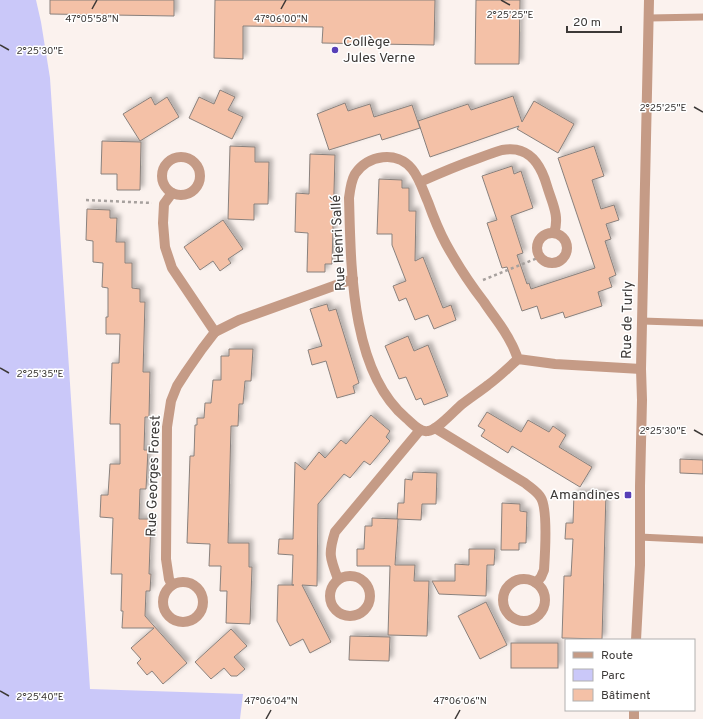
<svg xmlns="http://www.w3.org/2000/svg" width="703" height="719" viewBox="0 0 703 719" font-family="Overpass,sans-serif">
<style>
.green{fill:#cac8f9}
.building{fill:#f4c1a7;stroke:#89817d;filter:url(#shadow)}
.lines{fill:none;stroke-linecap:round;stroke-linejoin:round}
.path{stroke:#a7a19e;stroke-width:2.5;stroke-dasharray:3 3;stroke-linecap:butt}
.service{stroke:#c59b86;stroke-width:7}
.minor{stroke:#c59b86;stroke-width:10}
.ticks{fill:none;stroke:#3c3937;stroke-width:1.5}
.poi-dot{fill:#573fb7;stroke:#fff;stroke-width:1.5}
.labels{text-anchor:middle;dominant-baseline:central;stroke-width:3;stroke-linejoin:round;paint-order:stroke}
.poi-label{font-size:14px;fill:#3c3937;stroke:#fff;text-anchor:start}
.street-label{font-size:14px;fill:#3c3937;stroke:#fff}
.ticks-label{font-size:10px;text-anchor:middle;fill:#3c3937;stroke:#fff;stroke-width:3;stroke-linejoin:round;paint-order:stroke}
</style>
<defs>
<filter id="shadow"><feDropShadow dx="3.5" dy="-3.5" stdDeviation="2" flood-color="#0004"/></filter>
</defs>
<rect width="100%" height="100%" fill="#fbf2ee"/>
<polygon class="green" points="0,0 36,0 41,22 50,78 90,689 243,694 240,719 0,719"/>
<g class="building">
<polygon points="50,0 174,0 174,16 50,14"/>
<polygon points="215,0 435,0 434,45 322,43 323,27 243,26 243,59 214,58"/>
<polygon points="476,0 520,0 519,64 475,64"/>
<polygon points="220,90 235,97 228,110 243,117 232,139 189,118 199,97 214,104"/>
<polygon points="513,96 522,122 534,101 574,124 558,153 517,129 519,126 430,157 418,121 468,104 471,110"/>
<polygon points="151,97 155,105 167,97 179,117 140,141 123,114"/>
<polygon points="345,103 348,111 370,104 374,117 412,105 420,128 382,140 380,134 329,150 317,114"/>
<polygon points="102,141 141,142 140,190 117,190 117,174 101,174"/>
<polygon points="230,146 255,147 255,162 269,162 268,204 254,204 254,220 228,219"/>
<polygon points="594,146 604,176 592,180 601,209 614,205 619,220 606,224 611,239 605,241 616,275 609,278 612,287 598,292 602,306 565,318 563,312 541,319 537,306 522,311 507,267 502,268 487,223 497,220 482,176 512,166 514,174 521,171 533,208 511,216 523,253 517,255 527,284 529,283 531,289 595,268 558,158"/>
<polygon points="310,154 335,155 332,264 325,264 325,272 307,272 308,233 295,232 296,193 309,194"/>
<polygon points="379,179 402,180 402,188 409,188 409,211 416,211 415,261 423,257 443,308 451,305 456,320 434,329 428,315 415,320 406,298 399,301 393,286 406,281 392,245 392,234 377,234"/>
<polygon points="87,209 110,210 110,218 117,218 116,242 125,242 125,263 132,263 132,288 140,289 140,302 145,302 143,372 150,372 149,417 145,417 144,450 148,450 146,489 140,489 139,519 151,519 149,574 151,574 150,591 146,591 145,616 187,663 163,684 152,671 147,675 137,663 141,659 131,648 154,628 122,628 123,611 121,611 122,574 111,574 113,518 100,517 101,495 108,495 110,464 120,464 120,424 110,424 112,363 119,363 120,334 106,334 106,317 108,317 108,288 102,287 103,263 93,262 93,241 86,240"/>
<polygon points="223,220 243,249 228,259 231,263 220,271 213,261 200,270 184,247"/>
<polygon points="327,304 329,311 336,309 359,383 353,386 355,393 337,398 326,361 312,365 308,350 322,346 310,309"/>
<polygon points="408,336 414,351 428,345 448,396 424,405 421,398 416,400 406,377 399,379 385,346"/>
<polygon points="229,349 253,349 251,381 245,381 243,404 239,404 238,426 231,426 228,543 249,543 249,567 252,567 250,624 226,623 227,591 220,591 221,566 209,566 210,544 187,543 190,456 194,456 195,425 197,425 197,418 204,418 205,403 211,403 213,380 221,380 221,356 229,356"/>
<polygon points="487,412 521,432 528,420 549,432 553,426 566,435 559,447 592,467 580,487 512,446 508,453 481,436 485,430 478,426"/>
<polygon points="371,415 390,431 386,437 390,441 370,465 364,461 350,478 344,474 318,504 317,586 302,585 331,642 310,653 303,639 290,646 277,621 278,585 294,585 292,585 293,555 278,554 279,539 293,539 295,462 305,470 319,452 325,458 341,440 346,444"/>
<polygon points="680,459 703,460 703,474 680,473"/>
<polygon points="413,472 437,473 436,504 422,504 421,520 397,519 398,503 404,503 405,479 412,480"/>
<polygon points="574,493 606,493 602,639 562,638 564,576 571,576 573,539 565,539 566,523 573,523"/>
<polygon points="502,503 520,504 520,511 527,512 526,543 519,543 519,550 501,550"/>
<polygon points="372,518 398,519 395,565 415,565 414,581 429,581 427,636 388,635 390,566 357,566 357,549 364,549 365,526 372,526"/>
<polygon points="469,549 495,549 494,565 487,565 486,596 439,594 432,581 455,581 455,564 469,565"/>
<polygon points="486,602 507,645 480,659 458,616"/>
<polygon points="231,629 247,646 234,657 245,669 237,676 231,676 224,668 211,679 195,662"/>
<polygon points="350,636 390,637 389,661 349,660"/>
<rect x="511" y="643" width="47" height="25"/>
</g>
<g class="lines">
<g class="path">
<polyline points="86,200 152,203"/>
<polyline points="483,280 540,257"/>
</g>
<g class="service">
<polyline points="649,18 703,17"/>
<polyline points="642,321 703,323"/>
<polyline points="639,537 703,540"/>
</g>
<g class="minor">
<circle cx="181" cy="176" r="19"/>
<path d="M420 182C440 173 459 165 479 158 487 155 495 152 502 150 508 149 516 149 521 151 536 156 543 172 547 186 552 203 560 216 554 233"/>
<circle cx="552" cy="248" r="15"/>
<polyline points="215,332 239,320 353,279"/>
<path d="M518 359C516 354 514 348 511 343 504 328 493 316 484 302 470 284 457 264 446 244 439 231 433 216 428 202 423 191 420 179 412 169 397 150 368 155 355 174 351 181 350 190 349 198 351 264 350 371 406 418 412 423 420 433 428 431 437 430 454 411 461 405 470 398 479 392 488 385 499 377 508 368 518 359L555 364 641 369"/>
<path d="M435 428 525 483C531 488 538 492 541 498 548 510 545 555 544 570L541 577 536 583"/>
<circle cx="350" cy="596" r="20"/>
<path d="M338 579C330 558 328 554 335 532L420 430"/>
<circle cx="524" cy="600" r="21"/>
<circle cx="183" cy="602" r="20"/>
<polyline points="172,585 169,579 166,559 167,427 171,401 177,386 186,372 202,349 215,332 172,268 165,247 163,223 164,204 172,193"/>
<polyline points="636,640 640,565 640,486 642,400 641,369 649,0"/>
<polyline points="634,719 634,710"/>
</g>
</g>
<path class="ticks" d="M501 0 510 5M92 9 97 0M281 9 286 0M0 45 9 50M694 107 703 112M0 368 9 373M694 430 703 435M0 691 9 696M266 719 271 710M455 719 460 710"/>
<g class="poi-dot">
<circle cx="335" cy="50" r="4"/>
<rect x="624" y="491" width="8" height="8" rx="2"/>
</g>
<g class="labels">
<g class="poi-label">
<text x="343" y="42">Collège<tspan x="343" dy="16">Jules Verne</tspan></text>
<text x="620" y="495" text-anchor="end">Amandines</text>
</g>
<g class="street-label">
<text transform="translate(339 243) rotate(-93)">Rue Henri Sallé</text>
<text transform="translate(628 320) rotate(-89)">Rue de Turly</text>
<text transform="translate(154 476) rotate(-88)">Rue Georges Forest</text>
</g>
</g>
<g class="ticks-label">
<text x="510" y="18">2°25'25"E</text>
<text x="92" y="22">47°05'58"N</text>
<text x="281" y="22">47°06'00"N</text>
<text x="40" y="54">2°25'30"E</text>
<text x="663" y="111">2°25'25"E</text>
<text x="40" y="377">2°25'35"E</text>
<text x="663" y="434">2°25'30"E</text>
<text x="40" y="700">2°25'40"E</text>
<text x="271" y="704">47°06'04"N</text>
<text x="460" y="704">47°06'06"N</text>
</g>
<rect x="565" y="639" width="130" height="72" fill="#ffffff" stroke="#b1b0af"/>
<rect x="573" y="652" width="20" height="6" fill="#c59b86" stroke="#b1b0af"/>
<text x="601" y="659" font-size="12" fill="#3c3937">Route</text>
<rect x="573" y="669" width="20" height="12" fill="#cac8f9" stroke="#b1b0af"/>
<text x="601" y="679" font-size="12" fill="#3c3937">Parc</text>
<rect x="573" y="689" width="20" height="12" fill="#f4c1a7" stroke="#b1b0af"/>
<text x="601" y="699" font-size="12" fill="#3c3937">Bâtiment</text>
<path d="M567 26v6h54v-6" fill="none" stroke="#3c3937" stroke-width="2"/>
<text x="573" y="26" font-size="12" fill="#3c3937" stroke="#ffffff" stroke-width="3" paint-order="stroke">20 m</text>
</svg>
